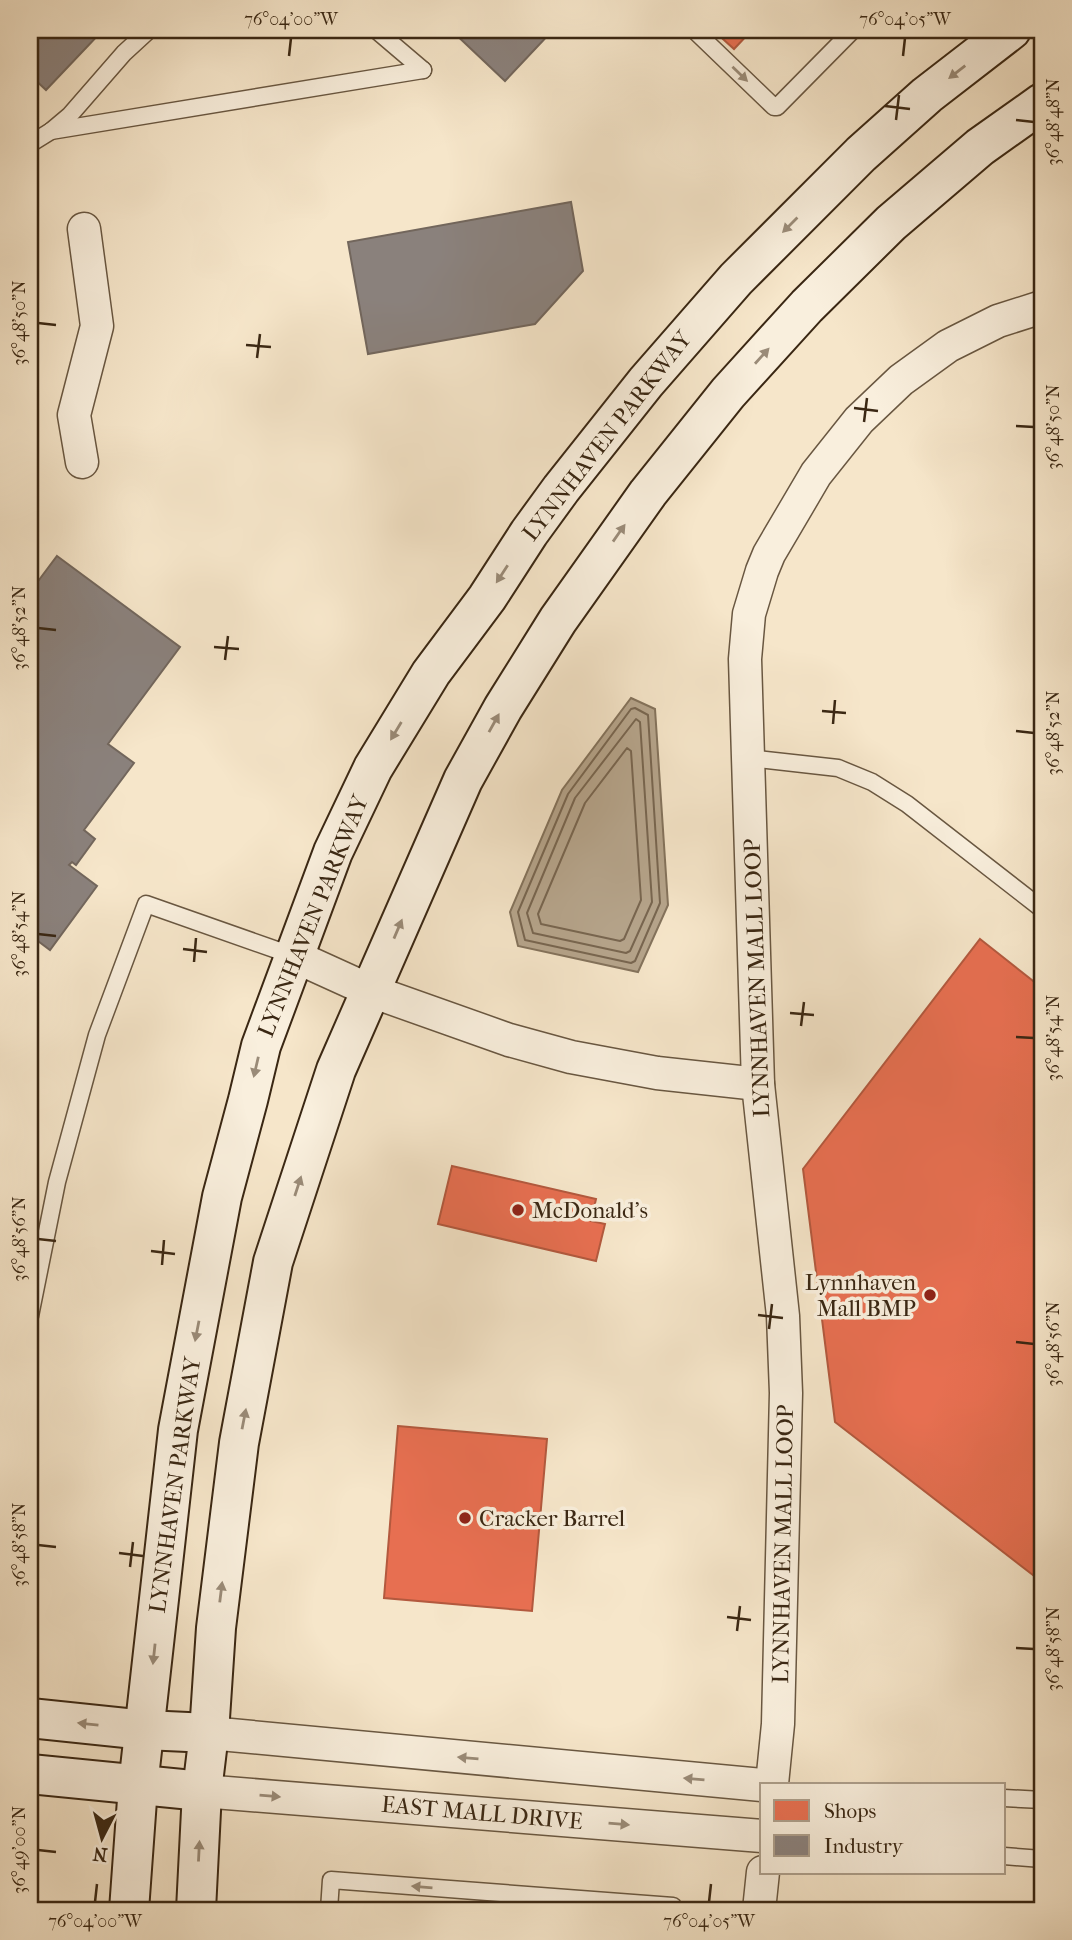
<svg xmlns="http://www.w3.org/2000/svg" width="1072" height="1940" viewBox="0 0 1072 1940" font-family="'IM FELL French Canon',serif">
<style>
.water{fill:#b6a58c;stroke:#84735c;stroke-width:2}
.shops{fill:#e76f51;stroke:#b3593e;stroke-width:2}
.industry{fill:#8a817c;stroke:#72665c;stroke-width:2}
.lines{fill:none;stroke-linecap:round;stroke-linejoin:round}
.shore{stroke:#786650;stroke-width:2}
.lane-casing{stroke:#695741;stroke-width:19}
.street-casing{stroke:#695741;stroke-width:35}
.secondary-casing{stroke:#3a2713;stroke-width:42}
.lane{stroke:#f9efdd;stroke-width:16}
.street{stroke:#f9efdd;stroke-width:32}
.secondary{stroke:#f9efdd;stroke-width:38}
.oneway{fill:#9a8b78}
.ticks{fill:none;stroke:#3a2713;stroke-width:2.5}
.poi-dot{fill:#8f2418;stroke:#f9efdd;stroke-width:2.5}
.labels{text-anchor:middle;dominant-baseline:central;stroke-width:7;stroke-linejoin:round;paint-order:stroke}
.street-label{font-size:23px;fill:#3a2713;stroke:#f9efdd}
.poi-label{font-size:23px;fill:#3a2713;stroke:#f9efdd;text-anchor:start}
.neatline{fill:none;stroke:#3a2713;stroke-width:2.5}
.ticks-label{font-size:18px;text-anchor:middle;fill:#3a2713}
</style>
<rect width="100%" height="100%" fill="#f6e6ca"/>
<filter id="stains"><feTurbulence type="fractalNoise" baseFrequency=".00286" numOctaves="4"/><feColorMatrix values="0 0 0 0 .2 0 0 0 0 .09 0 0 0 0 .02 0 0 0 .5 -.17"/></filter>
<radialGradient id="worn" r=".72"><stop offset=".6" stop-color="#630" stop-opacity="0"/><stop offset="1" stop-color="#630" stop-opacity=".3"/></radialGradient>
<polygon class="water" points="631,698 655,709 668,905 638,972 518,946 510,912 562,790"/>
<g class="shops">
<polygon points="713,30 752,30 734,49"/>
<polygon points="980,939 1042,988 1042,1582 835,1422 803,1169"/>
<polygon points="452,1166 596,1199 591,1221 605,1224 596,1261 438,1224"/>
<polygon points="398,1426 547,1439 532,1611 384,1598"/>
</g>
<g class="industry">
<polygon points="30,30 103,30 46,90 30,75"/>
<polygon points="451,30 553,30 505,81"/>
<polygon points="571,202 583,271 535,324 368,354 348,242"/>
<polygon points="57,556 180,647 108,744 134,763 84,830 95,839 76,865 72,862 69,865 97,886 50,950 30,935 30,592"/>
</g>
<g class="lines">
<g class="shore">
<polygon points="635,708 648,715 660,903 635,961 631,963 525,940 518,912 568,794 631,709"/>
<polygon points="636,719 640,722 652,902 630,951 626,953 533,933 527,913 575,798"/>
<polygon points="627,748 631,751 641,900 624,939 620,941 541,924 538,914 585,803"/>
</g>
<g class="lane-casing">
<g id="lane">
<polyline points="376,30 423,70"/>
<polyline points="694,30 774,107 777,107 853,30"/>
<polyline points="51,131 423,70"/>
<polyline points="30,144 51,131 70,115 124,53 149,30"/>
<polyline points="748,758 838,768 872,782 907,804 1042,909"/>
<polyline points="30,1316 57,1182 97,1035 146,904 294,956"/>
<polyline points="1004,1798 1042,1800"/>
<polyline points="1004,1856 1042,1859"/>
<polyline points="329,1910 331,1880 673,1906 673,1910"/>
</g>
</g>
<g class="street-casing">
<g id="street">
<polyline points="82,462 74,415 97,326 84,229"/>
<polyline points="294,956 371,991 509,1040 571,1057 657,1073 758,1084"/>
<polyline points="209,1733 762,1785"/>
<polyline points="772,1784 778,1724 786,1393 783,1316 758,1084 745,659 749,614 762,571 769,554 816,474 859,420 901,380 948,346 998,321 1042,307"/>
<polyline points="202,1791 762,1836"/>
<polyline points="759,1910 763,1872"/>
</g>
</g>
<g class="secondary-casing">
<g id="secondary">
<polyline points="30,1718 145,1730 209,1733"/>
<polyline points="30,1774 202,1791"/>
<polyline points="129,1910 138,1786 178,1430 222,1197 248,1100 261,1046 333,852 373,768 431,673 487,598 529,533 561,489 646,382 736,279 861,154 927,95 1011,30"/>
<polyline points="196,1910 202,1791 209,1733 216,1628 239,1443 273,1262 336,1070 463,780 503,708 558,620 648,493 728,393 807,306 891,223 980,147 1042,103"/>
</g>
</g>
<use href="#lane" class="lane"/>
<use href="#street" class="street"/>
<use href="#secondary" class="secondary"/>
</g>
<defs><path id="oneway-solid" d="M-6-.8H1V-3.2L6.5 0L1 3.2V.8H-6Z" transform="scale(1.75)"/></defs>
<g class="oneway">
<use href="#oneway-solid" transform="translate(957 72) rotate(142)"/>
<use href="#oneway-solid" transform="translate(740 74) rotate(44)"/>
<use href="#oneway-solid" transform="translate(790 225) rotate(135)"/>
<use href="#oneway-solid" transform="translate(762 356) rotate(-48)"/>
<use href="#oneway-solid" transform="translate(619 533) rotate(-55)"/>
<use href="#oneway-solid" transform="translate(502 574) rotate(123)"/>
<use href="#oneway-solid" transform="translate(494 723) rotate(-61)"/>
<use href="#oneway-solid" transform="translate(396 731) rotate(121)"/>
<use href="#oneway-solid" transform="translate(398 929) rotate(-67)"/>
<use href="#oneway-solid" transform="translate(256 1067) rotate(103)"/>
<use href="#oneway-solid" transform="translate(298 1186) rotate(-72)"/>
<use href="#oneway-solid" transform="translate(197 1331) rotate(101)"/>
<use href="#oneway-solid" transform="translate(244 1419) rotate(-79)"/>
<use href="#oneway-solid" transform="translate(221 1592) rotate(-83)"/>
<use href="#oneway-solid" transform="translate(154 1654) rotate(96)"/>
<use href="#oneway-solid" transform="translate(88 1724) rotate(-174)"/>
<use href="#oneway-solid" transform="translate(468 1758) rotate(-175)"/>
<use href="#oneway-solid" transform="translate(694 1779) rotate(-175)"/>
<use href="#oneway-solid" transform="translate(270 1796) rotate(5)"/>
<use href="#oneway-solid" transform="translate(619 1824) rotate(5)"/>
<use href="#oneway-solid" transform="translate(199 1851) rotate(-87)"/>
<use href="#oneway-solid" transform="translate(422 1887) rotate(-175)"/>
</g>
<path class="ticks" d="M289 56 291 38M903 56 905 38M885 106 910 109M896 120 899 95M1016 120 1034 122M38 323 56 325M246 345 271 347M257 358 260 334M854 408 878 411M864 422 867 398M1016 426 1034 427M38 628 56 630M214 647 239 649M225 660 228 636M822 711 846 713M833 724 835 700M1016 731 1034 733M38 934 56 936M183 949 207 952M194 962 196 938M790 1013 814 1015M801 1026 804 1002M1016 1037 1034 1038M38 1239 56 1241M151 1251 175 1254M162 1265 164 1240M758 1315 783 1318M769 1329 772 1304M1016 1342 1034 1344M38 1545 56 1547M119 1553 143 1556M130 1567 133 1542M727 1617 751 1620M737 1631 740 1606M1016 1648 1034 1649M38 1850 56 1852M95 1902 97 1884M709 1902 711 1884"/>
<g class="poi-dot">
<circle cx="518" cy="1210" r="7"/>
<circle cx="930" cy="1295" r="7"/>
<circle cx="465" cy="1518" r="7"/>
</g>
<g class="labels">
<g class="street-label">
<text transform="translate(607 436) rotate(-52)">LYNNHAVEN PARKWAY</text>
<text transform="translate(313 916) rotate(-68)">LYNNHAVEN PARKWAY</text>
<text transform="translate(757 978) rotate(-92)">LYNNHAVEN MALL LOOP</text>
<text transform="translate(175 1485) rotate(-82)">LYNNHAVEN PARKWAY</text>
<text transform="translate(783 1544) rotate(-89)">LYNNHAVEN MALL LOOP</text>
<text transform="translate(482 1813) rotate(5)">EAST MALL DRIVE</text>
</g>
<g class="poi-label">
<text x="532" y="1210">McDonald's</text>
<text x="916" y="1282" text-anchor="end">Lynnhaven<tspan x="916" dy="26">Mall BMP</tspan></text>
<text x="479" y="1518">Cracker Barrel</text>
</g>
</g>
<rect width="1072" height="1940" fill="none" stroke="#f6e6ca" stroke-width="77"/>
<rect x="760" y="1783" width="245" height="91" fill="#f9efdd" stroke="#ad9f8c" stroke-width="2"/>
<rect x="774" y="1800" width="35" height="21" fill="#e76f51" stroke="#ad9f8c" stroke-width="2"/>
<text x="824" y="1818" font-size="21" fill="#3a2713">Shops</text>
<rect x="774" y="1835" width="35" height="21" fill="#8a817c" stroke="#ad9f8c" stroke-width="2"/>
<text x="824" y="1853" font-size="21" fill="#3a2713">Industry</text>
<g transform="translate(102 1838) rotate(186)" stroke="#f9efdd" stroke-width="5" paint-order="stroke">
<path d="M0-5L12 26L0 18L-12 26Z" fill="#3a2713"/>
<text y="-10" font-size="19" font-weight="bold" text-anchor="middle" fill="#3a2713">N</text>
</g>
<rect x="38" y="38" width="996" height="1864" class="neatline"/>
<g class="ticks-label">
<text x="291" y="25">76°04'00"W</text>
<text x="905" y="25">76°04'05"W</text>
<text transform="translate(1053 122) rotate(-90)" y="6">36°48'48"N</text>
<text transform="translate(19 323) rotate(-90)" y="6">36°48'50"N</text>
<text transform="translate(1053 427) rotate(-90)" y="6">36°48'50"N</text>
<text transform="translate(19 628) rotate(-90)" y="6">36°48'52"N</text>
<text transform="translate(1053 733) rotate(-90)" y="6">36°48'52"N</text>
<text transform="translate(19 934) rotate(-90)" y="6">36°48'54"N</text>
<text transform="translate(1053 1038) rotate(-90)" y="6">36°48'54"N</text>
<text transform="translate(19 1239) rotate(-90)" y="6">36°48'56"N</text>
<text transform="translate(1053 1344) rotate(-90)" y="6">36°48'56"N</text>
<text transform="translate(19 1545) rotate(-90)" y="6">36°48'58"N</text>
<text transform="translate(1053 1649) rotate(-90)" y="6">36°48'58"N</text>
<text transform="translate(19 1850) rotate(-90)" y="6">36°49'00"N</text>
<text x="95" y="1927">76°04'00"W</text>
<text x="709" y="1927">76°04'05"W</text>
</g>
<rect width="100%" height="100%" filter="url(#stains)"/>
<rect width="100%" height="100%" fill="url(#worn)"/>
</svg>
